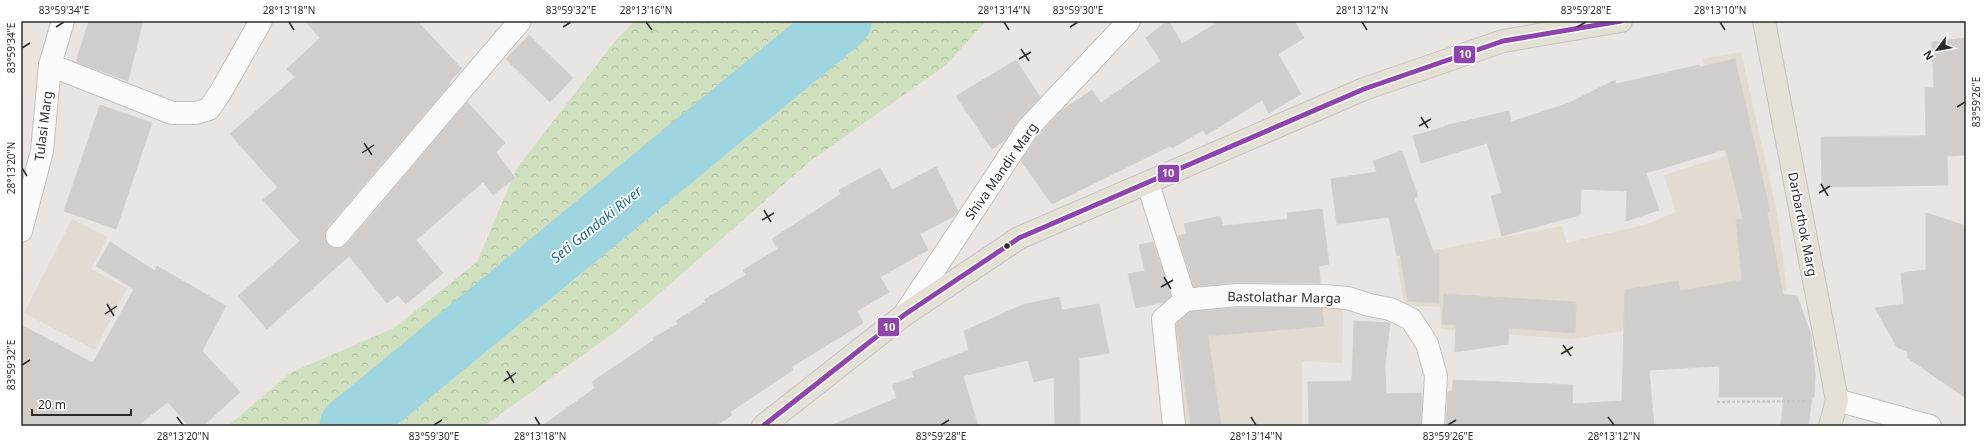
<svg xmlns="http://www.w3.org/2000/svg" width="1987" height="447" viewBox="0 0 1987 447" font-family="'Noto Sans',sans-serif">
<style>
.education{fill:#e2dbd1}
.forest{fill:url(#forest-crowns)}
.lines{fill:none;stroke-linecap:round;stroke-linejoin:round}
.river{stroke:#9ed5e1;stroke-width:59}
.building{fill:#d0cdcb;stroke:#d3d0ce}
.minor-casing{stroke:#c1c0c0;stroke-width:24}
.major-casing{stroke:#c5c3c2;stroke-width:24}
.path{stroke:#c6c6c6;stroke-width:2.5;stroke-dasharray:3 2;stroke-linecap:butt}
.minor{stroke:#fcfbfb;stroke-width:22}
.major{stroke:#e5e0d6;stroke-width:22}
.bus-1-casing{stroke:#fff;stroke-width:8}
.bus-1{stroke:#8e44ad;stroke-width:5}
.ticks{fill:none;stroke:#2b2b2b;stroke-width:1.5}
.bus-dot{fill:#2b2b2b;stroke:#fff;stroke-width:1.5}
.labels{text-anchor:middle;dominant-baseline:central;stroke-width:3.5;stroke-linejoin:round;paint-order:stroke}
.street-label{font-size:13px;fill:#2b2b2b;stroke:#fff}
.water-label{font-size:14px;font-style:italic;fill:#1d6f8d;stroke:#fff}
.line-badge{stroke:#fff;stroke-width:1.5}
.badge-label{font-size:11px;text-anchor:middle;font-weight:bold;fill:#fff}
.neatline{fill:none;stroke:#2b2b2b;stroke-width:1.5}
.ticks-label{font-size:10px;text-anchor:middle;fill:#2b2b2b}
</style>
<defs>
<pattern id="forest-crowns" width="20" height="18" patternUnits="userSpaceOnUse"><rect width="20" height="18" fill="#cfe0be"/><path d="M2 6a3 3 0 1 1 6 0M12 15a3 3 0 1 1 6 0" fill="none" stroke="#b2c0a3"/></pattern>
</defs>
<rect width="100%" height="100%" fill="#e8e5e2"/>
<g class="education">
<polygon points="1741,52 1777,213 1787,290 1749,309 1644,328 1571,339 1441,329 1440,307 1404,305 1397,258 1440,249 1562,226 1567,243 1647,224 1676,212 1664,175 1725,156 1703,59"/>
<polygon points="72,219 108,237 91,269 127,288 95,350 24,313"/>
<polygon points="1257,299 1343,300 1342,363 1302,361 1302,426 1182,426 1170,313"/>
</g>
<polygon class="forest" points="635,21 986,21 946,65 809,162 619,329 484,426 228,426 290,373 394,328 477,262 517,168 616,40"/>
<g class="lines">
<polyline class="river" points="349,426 842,21"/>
</g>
<g class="building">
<polygon points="89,21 143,21 128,81 76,62"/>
<polygon points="305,21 417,21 462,69 449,82 450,84 327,228 325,233 325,240 329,246 335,248 341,248 347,244 467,102 505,143 496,152 515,178 493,195 483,182 416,240 443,273 406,304 398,295 387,303 349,256 267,329 238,296 300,241 263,200 278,188 230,134 295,77 287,69 320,38"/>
<polygon points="1167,21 1169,21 1182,44 1220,21 1294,21 1304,38 1278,54 1301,94 1269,113 1262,100 1206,135 1203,130 1172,148 1170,146 1052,204 1021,161 1038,136 1062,110 1092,90 1101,103 1161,61 1146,38"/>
<polygon points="529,35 573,78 550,102 506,59"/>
<polygon points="1966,38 1966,155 1947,156 1948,185 1822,187 1821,137 1926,136 1925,88 1934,88 1932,42"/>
<polygon points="1735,59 1770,211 1767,212 1783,294 1797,296 1811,335 1815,374 1814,397 1812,397 1808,426 1781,426 1784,397 1719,397 1720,366 1649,370 1654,426 1446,426 1448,392 1452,392 1453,380 1573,385 1572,404 1622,401 1625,290 1678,281 1680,291 1742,280 1736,220 1743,219 1726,149 1646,173 1659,210 1626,221 1627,191 1581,189 1580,215 1502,236 1491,196 1502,193 1487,143 1421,163 1413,136 1445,127 1444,126 1509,111 1511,122 1569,103 1615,80 1616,84 1699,65 1700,67"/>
<polygon points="1016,60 1040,97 1019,119 1005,140 992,149 956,96"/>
<polygon points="100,105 152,123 116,229 64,211"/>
<polygon points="1402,151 1418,197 1414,198 1434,254 1439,253 1439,303 1408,301 1400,255 1397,256 1389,217 1337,224 1331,179 1377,172 1373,161"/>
<polygon points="936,167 958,211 954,216 920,234 928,250 880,277 889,292 857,311 863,323 791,367 793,370 730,412 732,415 715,426 542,426 595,388 592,382 654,340 653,338 678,324 676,321 706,302 704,300 746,275 743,270 778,249 772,239 841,194 839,190 880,168 892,190"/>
<polygon points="1322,209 1329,264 1319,266 1320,283 1237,282 1194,287 1178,236 1187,234 1184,224 1220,216 1223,226 1288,219 1287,213"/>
<polygon points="1926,213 1966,226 1966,398 1908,358 1908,352 1897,347 1875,308 1904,304 1901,273 1926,270"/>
<polygon points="110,242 155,271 157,266 226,306 202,351 240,392 203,426 189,426 168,402 137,426 21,426 21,325 93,363 134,289 96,266"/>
<polygon points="1153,242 1171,296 1164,302 1136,308 1128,274 1145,271 1139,245"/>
<polygon points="1444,294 1576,302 1575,333 1509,328 1508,344 1455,352 1456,325 1442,324"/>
<polygon points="1059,297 1062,310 1099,304 1109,353 1079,358 1080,426 1055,426 1054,377 1034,382 1028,360 963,376 978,426 830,426 897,398 892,385 914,377 912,372 969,350 964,331 1022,305"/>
<polygon points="1238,308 1322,308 1324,326 1208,336 1221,426 1191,426 1176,324 1190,312"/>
<polygon points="1354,321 1390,323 1385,366 1386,394 1422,393 1421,426 1309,426 1308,382 1352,381"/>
</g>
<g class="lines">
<g class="minor-casing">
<g id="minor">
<polyline points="50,65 172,113 196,113 209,109 220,93 261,21"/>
<polyline points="1148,184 1185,300 1163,319 1174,426"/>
<polyline points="21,231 42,151 50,65 63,21"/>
<polyline points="337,236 520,21"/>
<polyline points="1185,300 1237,295 1323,296 1348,298 1369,305 1390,309 1411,319 1427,344 1436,376 1433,426"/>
<polyline points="904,315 1028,128 1129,21"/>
<polyline points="1837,400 1930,426"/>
</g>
</g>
<g class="major-casing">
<g id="major">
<polyline points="1764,21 1837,400 1830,426"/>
<polyline points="763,426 904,315 1019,238 1364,89 1503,41 1621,21"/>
</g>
</g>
<polyline class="path" points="1717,402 1807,401"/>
<use href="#minor" class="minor"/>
<use href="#major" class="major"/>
<g class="bus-1-casing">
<polyline id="bus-1" points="763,426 904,315 1019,238 1364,89 1503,41 1621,21"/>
</g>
<use href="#bus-1" class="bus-1"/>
</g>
<path class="ticks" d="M289 22 294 30M646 22 652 30M1004 22 1009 30M1362 22 1367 30M1720 22 1725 30M56 27 64 22M563 27 571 22M1070 27 1078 22M1577 27 1586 22M22 48 30 43M1021 49 1029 61M1019 59 1031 52M1957 107 1965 102M1421 117 1428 128M1419 126 1431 119M364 143 372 155M362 153 374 145M22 168 27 176M1821 184 1828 196M1819 193 1830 186M764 210 771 222M762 220 774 213M1164 277 1171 289M1161 287 1173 280M107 304 114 316M105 314 117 306M1563 345 1571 356M1561 354 1573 347M22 365 30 360M507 371 514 383M504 381 516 373M177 417 183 425M535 417 540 425M1251 417 1256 425M1608 417 1614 425M434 425 442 420M941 425 949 420M1448 425 1456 420"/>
<circle class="bus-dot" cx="1007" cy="246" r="3.5"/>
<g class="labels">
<g class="street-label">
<text transform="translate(43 126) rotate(-83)">Tulasi Marg</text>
<text transform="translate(1001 171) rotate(-55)">Shiva Mandir Marg</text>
<text transform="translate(1803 224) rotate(79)">Darbarthok Marg</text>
<text transform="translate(1284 297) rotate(1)">Bastolathar Marga</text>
</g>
<g class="water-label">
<text transform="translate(596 224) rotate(-39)">Seti Gandaki River</text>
</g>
</g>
<g class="line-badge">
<rect x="1453" y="45" width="23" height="19" rx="4" fill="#8e44ad"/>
<rect x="1157" y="164" width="23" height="19" rx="4" fill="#8e44ad"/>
<rect x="877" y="317" width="23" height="20" rx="4" fill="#8e44ad"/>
</g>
<g class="badge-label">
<text x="1465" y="58">10</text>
<text x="1168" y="177">10</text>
<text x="889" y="331">10</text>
</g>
<rect width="1987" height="447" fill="none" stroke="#ffffff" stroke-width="44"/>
<g transform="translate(1937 50) rotate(238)" stroke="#ffffff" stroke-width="3" paint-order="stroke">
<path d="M0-3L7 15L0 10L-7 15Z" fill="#2b2b2b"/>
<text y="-6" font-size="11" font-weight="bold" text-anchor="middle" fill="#2b2b2b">N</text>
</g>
<path d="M32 409v6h99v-6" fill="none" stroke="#2b2b2b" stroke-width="2"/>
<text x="38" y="409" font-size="12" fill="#2b2b2b" stroke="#ffffff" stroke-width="3" paint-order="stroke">20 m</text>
<rect x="22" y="22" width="1943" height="403" class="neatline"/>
<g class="ticks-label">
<text x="64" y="14">83°59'34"E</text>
<text x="289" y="14">28°13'18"N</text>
<text x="571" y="14">83°59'32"E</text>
<text x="646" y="14">28°13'16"N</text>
<text x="1004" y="14">28°13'14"N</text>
<text x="1078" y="14">83°59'30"E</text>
<text x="1362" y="14">28°13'12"N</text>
<text x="1586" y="14">83°59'28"E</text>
<text x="1720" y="14">28°13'10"N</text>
<text transform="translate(11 48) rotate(-90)" y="4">83°59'34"E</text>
<text transform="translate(1976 102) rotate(-90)" y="4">83°59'26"E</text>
<text transform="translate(11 168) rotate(-90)" y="4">28°13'20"N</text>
<text transform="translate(11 365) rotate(-90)" y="4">83°59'32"E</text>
<text x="183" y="440">28°13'20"N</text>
<text x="434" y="440">83°59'30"E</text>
<text x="540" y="440">28°13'18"N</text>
<text x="941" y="440">83°59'28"E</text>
<text x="1256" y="440">28°13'14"N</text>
<text x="1448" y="440">83°59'26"E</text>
<text x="1614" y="440">28°13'12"N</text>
</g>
</svg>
